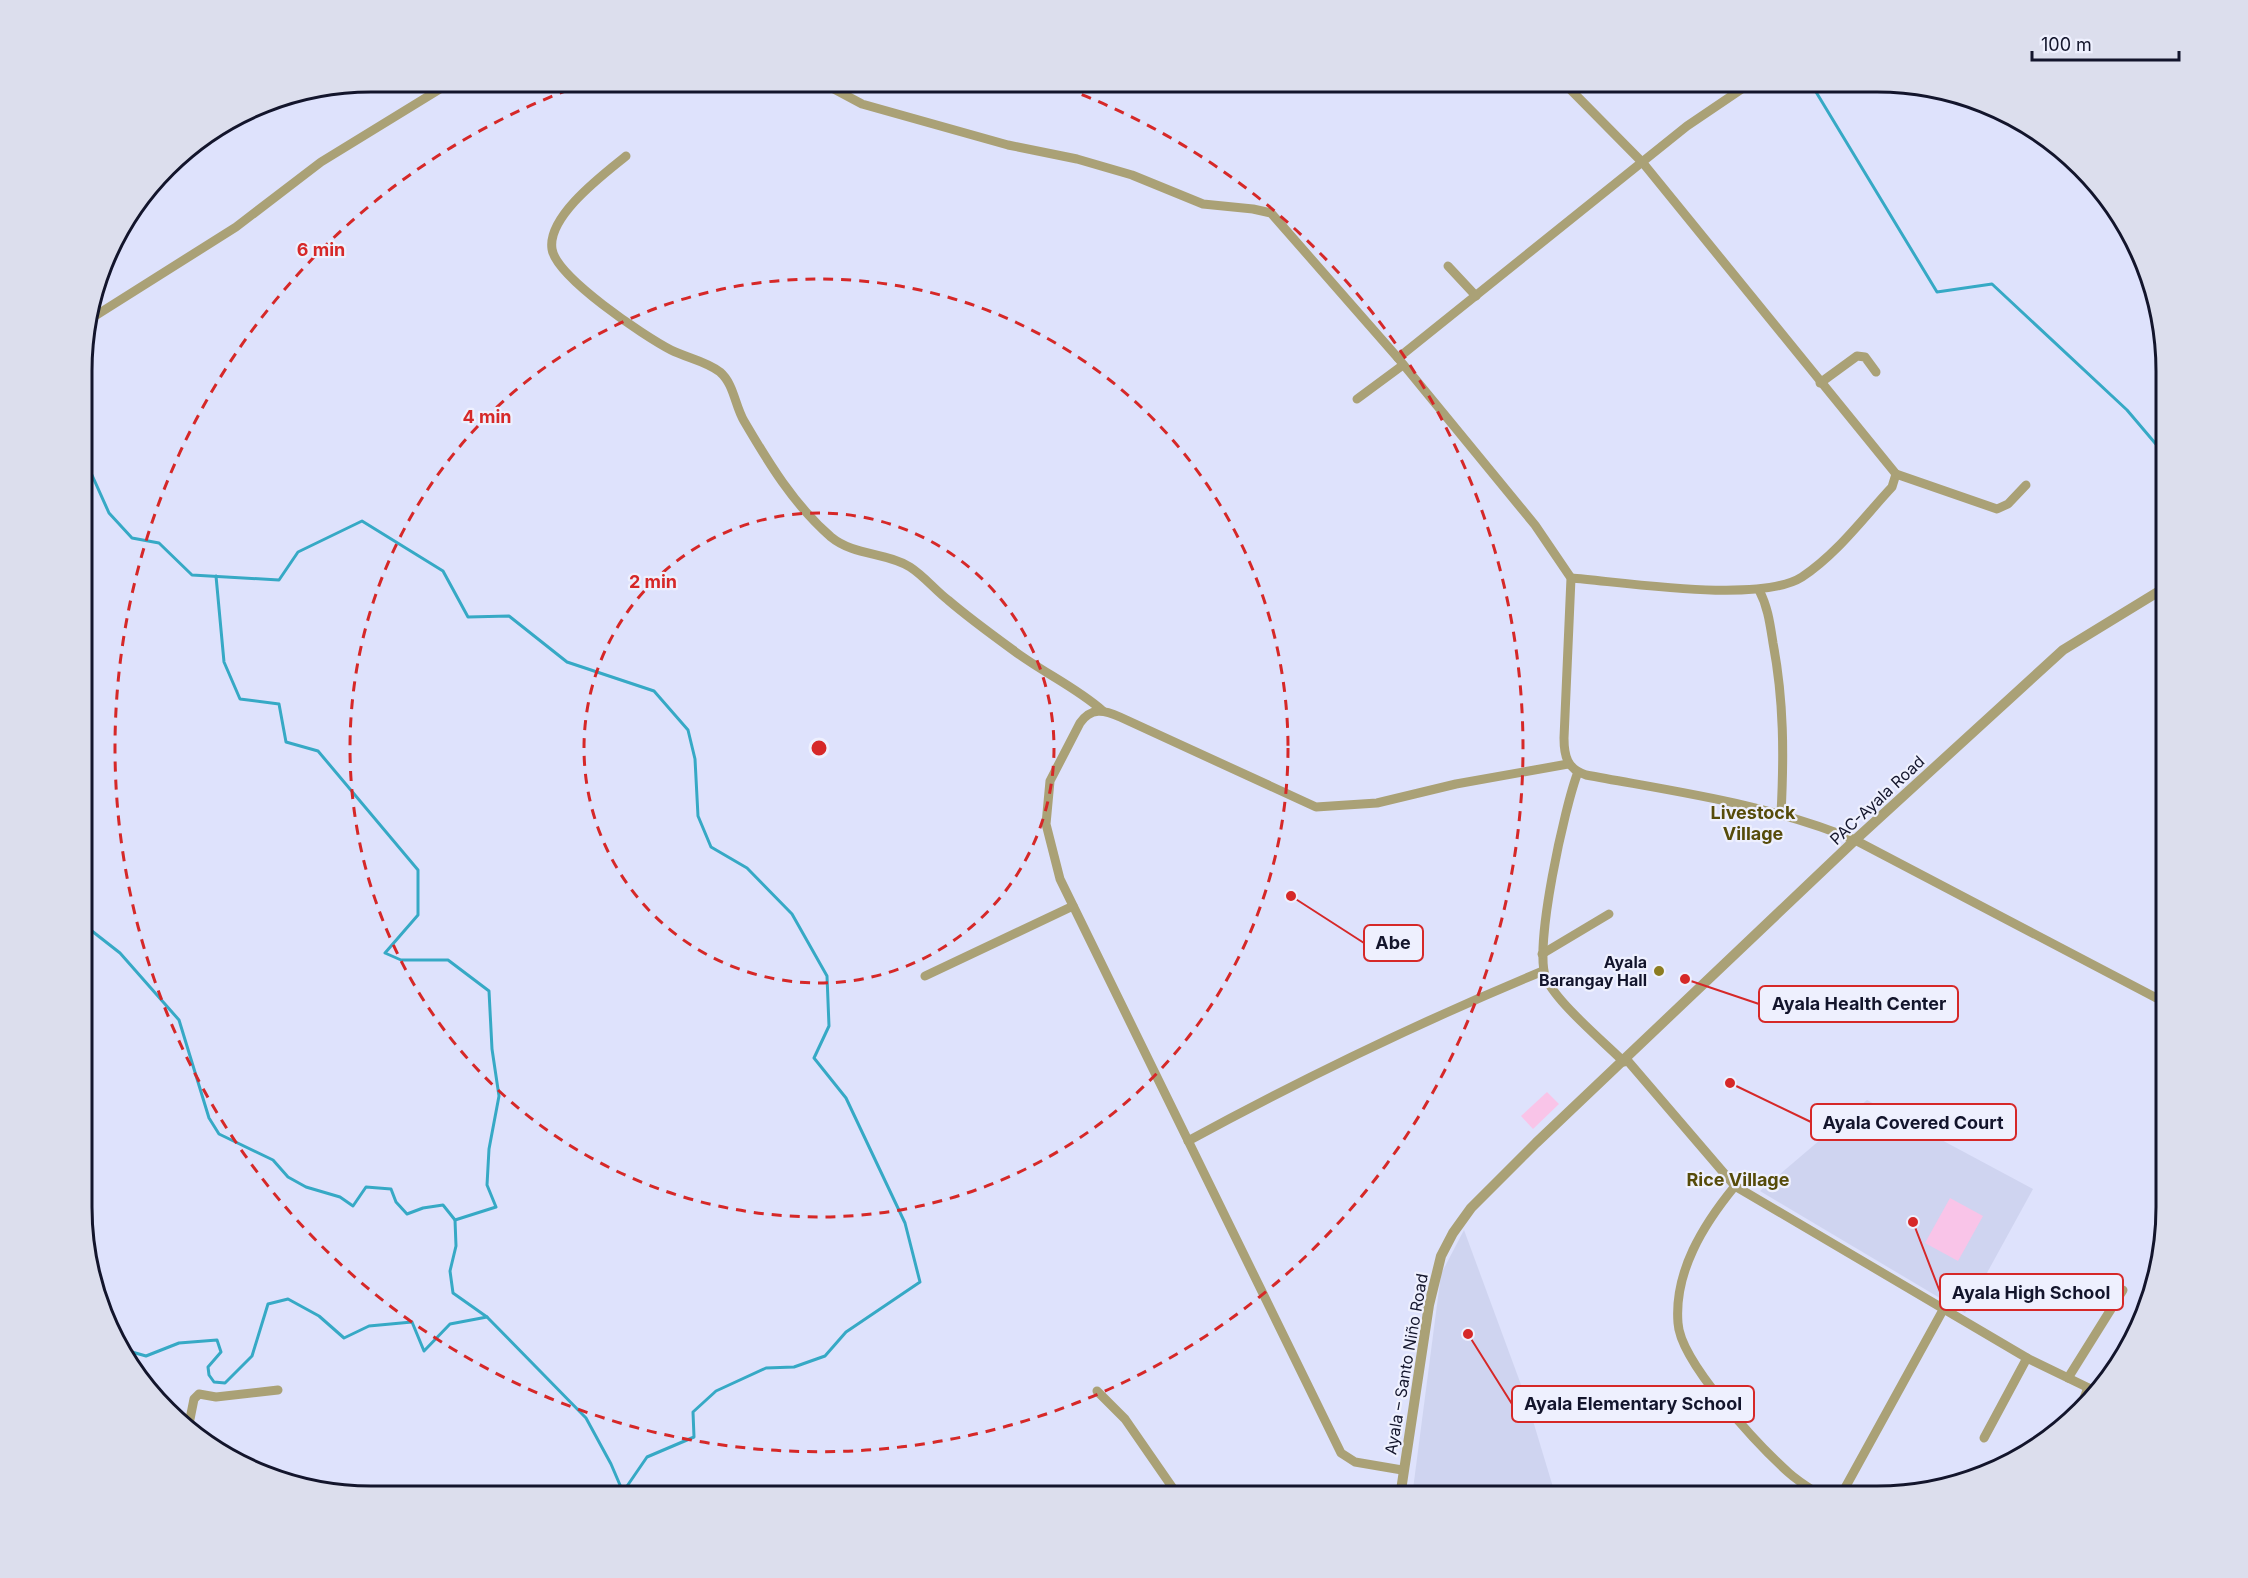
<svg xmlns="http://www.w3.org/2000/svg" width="2248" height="1578" viewBox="0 0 2248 1578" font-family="Inter,sans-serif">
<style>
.built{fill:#cfd4f0}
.green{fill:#f9c4e8}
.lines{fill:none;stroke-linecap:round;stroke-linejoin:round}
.stream{stroke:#36a9c5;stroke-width:3}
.minor{stroke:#aaa176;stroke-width:9}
.tertiary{stroke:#aaa176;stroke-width:10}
.ring{fill:none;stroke:#d62828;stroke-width:3;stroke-dasharray:10 8}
.poi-dot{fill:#8c7c21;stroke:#eef0fe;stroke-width:2}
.labels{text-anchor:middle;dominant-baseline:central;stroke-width:4.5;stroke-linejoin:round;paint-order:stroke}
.street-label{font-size:16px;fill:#13152c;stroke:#eef0fe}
.poi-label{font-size:16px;font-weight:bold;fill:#13152c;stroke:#eef0fe;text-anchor:end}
.neighbourhood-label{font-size:18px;font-weight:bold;fill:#564b0a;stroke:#eef0fe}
.rim{fill:none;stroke:#13152c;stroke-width:3}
.centre{fill:#d62828;stroke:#eef0fe;stroke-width:3}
.ring-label{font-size:18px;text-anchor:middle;font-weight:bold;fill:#d62828;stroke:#eef0fe;stroke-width:4.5;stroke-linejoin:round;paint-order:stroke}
.leader{fill:none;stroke:#d62828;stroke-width:2}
.callout-dot{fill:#d62828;stroke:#eef0fe;stroke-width:2}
.callout{fill:#eef0fe;stroke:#d62828;stroke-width:2}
.callout-label{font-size:18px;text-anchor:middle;font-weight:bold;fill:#13152c}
</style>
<rect width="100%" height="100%" fill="#dee2fc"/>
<g class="built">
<polygon points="1867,1100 2033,1189 1965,1313 1760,1191"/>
<polygon points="1464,1230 1527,1401 1556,1497 1412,1497 1441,1274"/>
</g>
<g class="green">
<polygon points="1547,1092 1559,1104 1533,1129 1521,1116"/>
<polygon points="1950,1198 1983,1216 1958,1261 1925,1243"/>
</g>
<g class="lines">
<g class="stream">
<polyline points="1810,82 1937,292 1992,284 2127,410 2166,456"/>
<polyline points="83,455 109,513 132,538 159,543 192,575 279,580 298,552 362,521 443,571 468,617 509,616 567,662 654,691 688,730 695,759 698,816 711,847 747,868 792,914 827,976 829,1026 814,1058 846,1098 871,1151 905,1223 920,1282 846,1332 825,1356 794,1367 766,1368 716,1391 693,1412 694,1437 647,1457 623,1492"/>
<polyline points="216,576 224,662 240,699 279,704 286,742 318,751 418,870 418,915 385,953 401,960 448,960 489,991 492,1049 499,1096 489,1149 487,1185 496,1207 455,1220"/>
<polyline points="83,924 120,953 179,1020 209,1118 219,1134 273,1160 288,1177 306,1187 340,1197 353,1206 366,1187 391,1189 396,1202 407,1214 423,1208 443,1205 455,1220 456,1246 450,1271 453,1293 487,1317 586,1418 611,1464 623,1492 621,1497"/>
<polyline points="118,1348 146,1356 179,1343 217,1340 221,1352 208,1367 209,1375 214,1382 225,1383 252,1356 268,1304 288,1299 319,1316 344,1338 369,1326 412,1322 424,1351 450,1324 487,1317"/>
</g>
<g class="minor">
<polyline points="819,81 862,104 1008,145 1077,159 1132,175 1203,204 1253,209 1271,213 1398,358"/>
<path d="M1562 81 1643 163 1896 474 1892 487C1864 517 1837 554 1802 577 1760 604 1623 582 1571 578"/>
<path d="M1752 82 1687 126 1398 358 1535 525 1571 578 1564 738C1564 756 1567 769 1586 775 1677 792 1769 804 1855 840L2166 1003"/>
<path d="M626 156C604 174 547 216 552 249 556 277 644 336 671 350 687 358 706 361 720 372 734 384 735 406 744 421 768 462 794 505 831 537 854 556 886 552 910 567 924 576 935 590 948 600 969 618 991 634 1013 650 1042 672 1076 687 1103 711"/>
<polyline points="1448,266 1476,296"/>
<polyline points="87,321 236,227 321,162 453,81"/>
<polyline points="1820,383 1857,356 1865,357 1876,372"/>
<polyline points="1357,399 1403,365"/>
<polyline points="1896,474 1997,509 2008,504 2026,485"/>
<path d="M1759 590C1768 607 1770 624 1773 643 1784 701 1784 756 1781 814"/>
<path d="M1578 772C1565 805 1533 949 1546 978 1556 1002 1604 1042 1624 1062"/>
<polyline points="1542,954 1609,914"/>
<polyline points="925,976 1073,906"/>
<polyline points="1627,1060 1735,1186 2027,1358 2097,1392"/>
<path d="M1188 1141C1304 1078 1422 1021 1543 971"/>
<path d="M1735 1186C1703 1225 1674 1272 1678 1323 1680 1362 1759 1446 1789 1473 1799 1482 1811 1489 1823 1497"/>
<polyline points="2068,1378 2123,1290"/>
<polyline points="1097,1391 1125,1419 1179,1497"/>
<polyline points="2081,1406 2088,1388"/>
<polyline points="188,1429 194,1399 199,1394 216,1397 278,1390"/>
<polyline points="1984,1438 2027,1358"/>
<path d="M1402 1470 1355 1462 1341 1453 1060 879 1046 824 1050 781 1080 723C1091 707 1104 710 1120 717L1316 807 1377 803 1456 784 1568 764"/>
<polyline points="1840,1497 1943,1310"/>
</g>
<polyline class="tertiary" points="1400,1497 1429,1305 1441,1256 1453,1233 1471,1208 1536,1143 1855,840 2063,650 2166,587"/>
</g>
<g class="ring">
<circle cx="819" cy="748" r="235"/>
<circle cx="819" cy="748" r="469"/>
<path d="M1048 82A704 704 0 1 1 590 82"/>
</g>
<circle class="poi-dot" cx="1659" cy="971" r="6"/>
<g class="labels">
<g class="street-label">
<text transform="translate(1877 800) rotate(-43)">PAC-Ayala Road</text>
<text transform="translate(1406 1364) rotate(-80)">Ayala – Santo Niño Road</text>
</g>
<g class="poi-label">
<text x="1647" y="962">Ayala<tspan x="1647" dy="18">Barangay Hall</tspan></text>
</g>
<g class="neighbourhood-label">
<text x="1753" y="812">Livestock<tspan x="1753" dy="21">Village</tspan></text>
<text x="1738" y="1179">Rice Village</text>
</g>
</g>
<path d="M0 0H2248V1578H0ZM371 92H1877A279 279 0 0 1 2156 371V1207A279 279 0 0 1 1877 1486H371A279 279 0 0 1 92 1207V371A279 279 0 0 1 371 92Z" fill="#dcdeed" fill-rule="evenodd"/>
<path class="rim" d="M371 92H1877A279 279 0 0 1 2156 371V1207A279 279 0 0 1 1877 1486H371A279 279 0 0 1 92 1207V371A279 279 0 0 1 371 92Z"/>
<circle cx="819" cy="748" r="9" class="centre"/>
<g class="ring-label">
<text x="321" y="256">6 min</text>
<text x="487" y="423">4 min</text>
<text x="653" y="588">2 min</text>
</g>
<path class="leader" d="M1291 896L1364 943M1685 979L1759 1004M1730 1083L1811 1122M1913 1222L1940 1292M1468 1334L1512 1404"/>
<g class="callout-dot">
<circle cx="1291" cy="896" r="6"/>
<circle cx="1685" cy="979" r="6"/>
<circle cx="1730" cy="1083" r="6"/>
<circle cx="1913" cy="1222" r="6"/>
<circle cx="1468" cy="1334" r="6"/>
</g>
<g class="callout">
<rect x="1364" y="925" width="59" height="36" rx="6"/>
<rect x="1759" y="986" width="199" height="36" rx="6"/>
<rect x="1811" y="1104" width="205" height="36" rx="6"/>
<rect x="1940" y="1274" width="183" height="36" rx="6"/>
<rect x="1512" y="1386" width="242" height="36" rx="6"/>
</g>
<g class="callout-label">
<text x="1393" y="949">Abe</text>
<text x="1859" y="1010">Ayala Health Center</text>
<text x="1913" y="1129">Ayala Covered Court</text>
<text x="2031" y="1299">Ayala High School</text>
<text x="1633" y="1410">Ayala Elementary School</text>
</g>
<path d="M2032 51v9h147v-9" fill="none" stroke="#13152c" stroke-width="3"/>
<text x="2041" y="51" font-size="18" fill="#13152c" stroke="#eef0fe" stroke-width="4.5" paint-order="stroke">100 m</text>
</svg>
